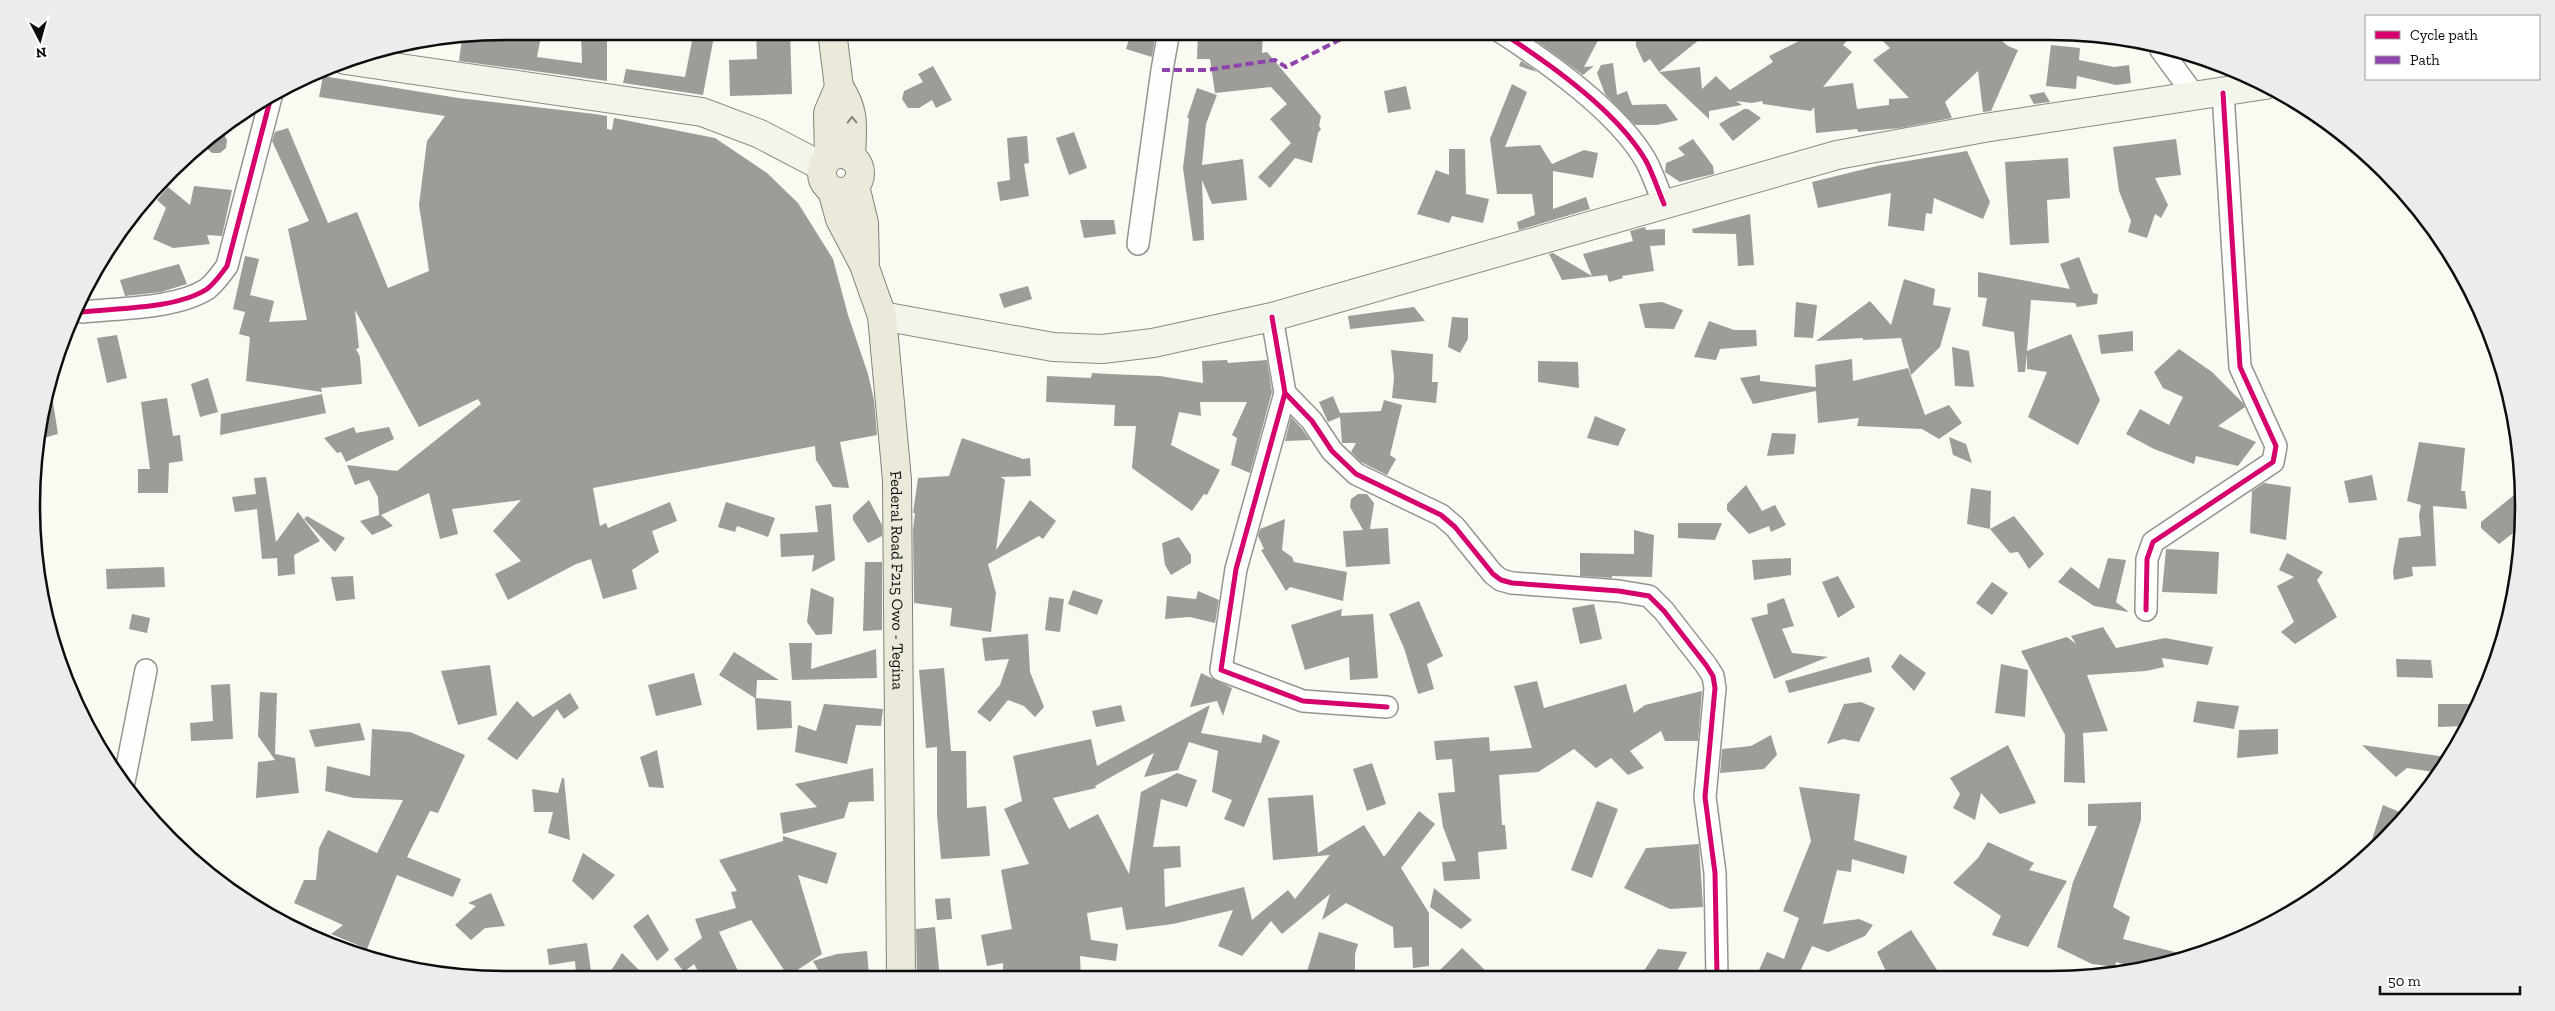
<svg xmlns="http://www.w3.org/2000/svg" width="2555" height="1011" viewBox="0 0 2555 1011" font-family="'Zilla Slab',serif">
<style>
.building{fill:#9d9c98}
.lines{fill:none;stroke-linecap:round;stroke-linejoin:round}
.minor-casing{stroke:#949490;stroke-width:24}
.secondary-casing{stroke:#8a8a87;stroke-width:30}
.primary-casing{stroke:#81817d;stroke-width:30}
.minor{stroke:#fefefd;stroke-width:21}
.secondary{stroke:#f3f4ea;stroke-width:28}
.primary{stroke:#ebe9da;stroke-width:28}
.quiet{stroke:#8e44ad;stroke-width:4;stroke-dasharray:8 4;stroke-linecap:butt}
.cycleway-casing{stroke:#fff;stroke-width:8}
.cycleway{stroke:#d6006c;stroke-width:5}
.oneway{stroke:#87867e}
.labels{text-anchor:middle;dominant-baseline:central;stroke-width:5;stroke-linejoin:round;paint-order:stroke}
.street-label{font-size:16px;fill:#0d0d0d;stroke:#fff}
.rim{fill:none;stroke:#0d0d0d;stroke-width:2.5}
</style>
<rect width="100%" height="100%" fill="#fafaf2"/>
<g class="building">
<polygon points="506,31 542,31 537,57 582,63 581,31 607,31 607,81 459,61 462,38"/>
<polygon points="694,31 715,31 703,95 623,83 626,69 685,77"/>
<polygon points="756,31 790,31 792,94 730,96 729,60 757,59"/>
<polygon points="1145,31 1156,31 1152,57 1126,49 1131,33 1144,36"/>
<polygon points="1198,31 1263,31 1262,53 1267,52 1321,116 1319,126 1321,129 1318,133 1312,163 1295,158 1270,188 1258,177 1291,143 1270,119 1287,104 1271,87 1215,93 1210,59 1197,59"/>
<polygon points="1533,31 1603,31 1584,67 1594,66 1583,75 1531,37"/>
<polygon points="1636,31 1693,31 1699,40 1659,72 1650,59 1644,63 1636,46"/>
<polygon points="1808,31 1855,31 1843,45 1852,52 1823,87 1853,83 1857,109 1889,105 1889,99 1909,98 1873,60 1890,48 1872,31 1990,31 2008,46 2018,50 1991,111 1983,112 1978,71 1945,102 1952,118 1900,128 1858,132 1857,129 1816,133 1814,107 1811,111 1763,104 1762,101 1752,103 1736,101 1742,105 1709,111 1709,119 1659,72 1700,67 1702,89 1716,76 1730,90 1773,62 1769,56 1799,41"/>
<polygon points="2051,45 2080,48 2079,60 2114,67 2129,65 2131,83 2116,85 2077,76 2076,89 2046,86"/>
<polygon points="1521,61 1531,67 1537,72 1519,66"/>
<polygon points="1613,63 1617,95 1627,91 1632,105 1666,104 1678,120 1657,125 1635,125 1605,94 1597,73 1601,65"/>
<polygon points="933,66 952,100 936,108 932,100 919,108 908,108 902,99 904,91 923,82 918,74"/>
<polygon points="323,76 458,98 595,114 607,116 607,129 612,130 614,118 715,138 767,173 798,203 833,259 848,315 868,374 874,400 877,435 840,442 849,488 833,487 816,460 815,446 593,488 600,526 606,523 608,528 670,502 677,521 652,531 659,552 632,570 637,589 603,599 591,559 576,564 508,600 495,574 521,561 493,531 521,500 452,509 458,534 440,539 429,493 381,515 393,526 372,535 360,521 379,515 378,497 369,480 355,485 347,465 397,471 481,404 478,399 419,427 355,310 359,348 356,349 360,357 362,384 321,388 322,392 246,381 250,337 239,334 245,312 233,309 245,256 259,259 250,295 274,301 269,322 307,320 288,229 309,221 272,141 275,132 288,128 328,223 357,212 388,288 429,271 419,205 427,141 445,116 319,97"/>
<polygon points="1512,84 1527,92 1505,147 1540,145 1552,164 1584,150 1598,153 1593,178 1553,171 1553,209 1586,197 1590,209 1519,230 1517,222 1535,215 1532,194 1497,194 1490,139"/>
<polygon points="1406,86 1411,109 1388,113 1384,91"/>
<polygon points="1197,88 1217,95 1206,124 1202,165 1243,159 1247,200 1212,204 1202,180 1204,240 1193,241 1183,168 1189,118 1187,118"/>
<polygon points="2044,92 2050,102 2034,104 2029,95"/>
<polygon points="1744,109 1748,109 1761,118 1733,141 1719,124"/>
<polygon points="221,129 227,140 226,148 220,153 212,153 201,143"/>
<polygon points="1074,132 1087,168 1069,175 1056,138"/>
<polygon points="1027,136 1029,163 1024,164 1029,196 1000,201 997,182 1010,180 1007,138"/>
<polygon points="1693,139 1713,166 1714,174 1680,182 1665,172 1666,163 1685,155 1678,148"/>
<polygon points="2176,139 2181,175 2155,178 2168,205 2161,218 2155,214 2147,238 2128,232 2131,221 2119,191 2113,147"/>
<polygon points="1449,149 1465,149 1466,194 1489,199 1483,223 1452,216 1449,223 1417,214 1436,170 1449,175"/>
<polygon points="1967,151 1990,202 1983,219 1934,198 1932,214 1926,213 1924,231 1888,226 1891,193 1818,208 1812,182 1877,166"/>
<polygon points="2068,158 2070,198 2047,200 2049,243 2010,245 2005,162"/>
<polygon points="194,186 232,190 222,236 207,235 210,244 173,248 153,239 166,208 157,200 168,187 190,205"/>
<polygon points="1750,214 1754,265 1738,266 1736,234 1693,233 1692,229"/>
<polygon points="1080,220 1114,220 1116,234 1084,238"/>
<polygon points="1645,227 1646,230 1665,229 1665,245 1650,246 1654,271 1622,276 1623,278 1609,282 1607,275 1562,280 1549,254 1553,253 1592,276 1583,254 1633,241 1630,231"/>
<polygon points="2079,257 2093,293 2098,294 2097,304 2077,307 2075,303 2031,300 2027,351 2071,334 2100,400 2078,445 2028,417 2047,372 2027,369 2027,353 2025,372 2018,372 2014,332 1982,326 1987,298 1978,297 1978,272 2070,289 2060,264"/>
<polygon points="179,264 187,284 161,292 125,296 120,280"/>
<polygon points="1904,279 1935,289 1933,305 1951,308 1940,347 1911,375 1901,338 1863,340 1863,338 1816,341 1870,301 1891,325"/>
<polygon points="1028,286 1032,299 1004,308 999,294"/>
<polygon points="1662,302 1683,310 1674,329 1645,328 1639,304"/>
<polygon points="1796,302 1817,305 1813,338 1794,337"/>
<polygon points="1414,307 1425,321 1350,329 1348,316"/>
<polygon points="1452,317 1468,318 1468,339 1460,353 1448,347"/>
<polygon points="1709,321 1734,330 1756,330 1757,346 1720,349 1716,360 1694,357"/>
<polygon points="2133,331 2133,351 2101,354 2098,335"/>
<polygon points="117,335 127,378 107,383 97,338"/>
<polygon points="1952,347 1969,351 1974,387 1955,386"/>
<polygon points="2179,349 2212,372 2243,403 2245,407 2218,426 2256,442 2238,466 2196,456 2194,464 2154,449 2126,434 2140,409 2169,425 2183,397 2163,388 2154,372"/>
<polygon points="1391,350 1433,354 1432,382 1438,382 1436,403 1392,398 1394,378"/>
<polygon points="1852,359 1853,381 1908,368 1925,415 1949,405 1962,423 1939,439 1922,429 1857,426 1859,418 1818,423 1816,391 1753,404 1740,378 1760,375 1760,381 1816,387 1815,365"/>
<polygon points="1227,360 1228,363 1267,360 1272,392 1250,473 1231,465 1237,438 1232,435 1247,402 1200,402 1201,416 1179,412 1171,445 1220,470 1207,495 1204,494 1192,511 1132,468 1136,426 1114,426 1115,405 1046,402 1047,376 1091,378 1092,373 1109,374 1160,376 1203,383 1202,361"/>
<polygon points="1538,361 1578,362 1579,388 1538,382"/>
<polygon points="208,378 218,412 200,417 191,384"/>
<polygon points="50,383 58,434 36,440"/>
<polygon points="322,394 326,413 220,435 221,414"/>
<polygon points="1333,396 1340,413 1381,411 1384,400 1402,405 1390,455 1396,459 1387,475 1361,462 1351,452 1356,443 1342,443 1340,417 1328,422 1319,402"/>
<polygon points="167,398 173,436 180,435 183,461 169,463 168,493 138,493 138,469 150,469 141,402"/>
<polygon points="1595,416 1626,429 1618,446 1587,438"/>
<polygon points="1291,417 1302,429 1310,440 1285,441"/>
<polygon points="354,427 356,433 389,427 394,439 346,462 341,452 337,453 324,438"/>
<polygon points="1772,433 1796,434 1794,454 1767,456"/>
<polygon points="1949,437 1966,444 1972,463 1953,455"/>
<polygon points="962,438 1023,459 1030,458 1031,476 1001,477 1005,480 996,550 1030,500 1056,521 1043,539 1039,536 988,564 996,593 991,632 950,626 952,608 914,603 913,530 915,513 913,513 918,478 949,476"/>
<polygon points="2419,442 2465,448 2461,491 2465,491 2467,509 2433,506 2436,566 2412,567 2413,576 2394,580 2393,571 2399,538 2421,536 2419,515 2421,505 2407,501"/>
<polygon points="2372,475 2377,500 2349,503 2344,481"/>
<polygon points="266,477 276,542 298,512 320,541 294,555 295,574 278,576 277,558 262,559 257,509 235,512 232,497 256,494 254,478"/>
<polygon points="2264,483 2291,487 2286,540 2250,533 2252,491"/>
<polygon points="1746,485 1762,511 1775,505 1786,525 1771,532 1769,526 1749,534 1727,510 1727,504"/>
<polygon points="1971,488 1991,491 1990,529 1967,524"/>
<polygon points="1358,494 1367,494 1374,503 1370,529 1388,528 1390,564 1346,567 1343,531 1363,530 1350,507 1351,499"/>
<polygon points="2514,495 2522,506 2521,527 2499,544 2481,528 2481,522"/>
<polygon points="869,500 882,525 882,536 868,543 853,520 853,515"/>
<polygon points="726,502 775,518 768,537 737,526 735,532 718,527"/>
<polygon points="831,504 835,560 812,572 814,555 781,557 780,534 818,532 815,506"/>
<polygon points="307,516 345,538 335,552 304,519"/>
<polygon points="2014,516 2044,554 2029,569 2018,552 2010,553 1990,529"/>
<polygon points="1285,519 1282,550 1292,557 1294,562 1347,572 1343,601 1290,587 1286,591 1261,550 1264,549 1258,536 1260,529"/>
<polygon points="1678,523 1722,523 1715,540 1678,538"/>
<polygon points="1634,530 1654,535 1652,577 1612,576 1612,578 1580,576 1580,553 1634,554"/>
<polygon points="1179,537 1191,555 1191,563 1171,575 1165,565 1162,543"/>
<polygon points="2166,549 2219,552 2217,594 2162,592"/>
<polygon points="2287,553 2323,572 2317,580 2337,617 2295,644 2281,632 2294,622 2277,586 2294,577 2279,570"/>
<polygon points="1791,558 1791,575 1754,580 1752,560"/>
<polygon points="2108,558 2126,560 2116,602 2129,612 2094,606 2058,582 2071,567 2099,589"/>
<polygon points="865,562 882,562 882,630 863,631"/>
<polygon points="164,567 165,587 107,589 106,569"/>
<polygon points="353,576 355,599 336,601 331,577"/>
<polygon points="1838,576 1855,607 1838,618 1822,582"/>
<polygon points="1992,582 2008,593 1992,615 1976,603"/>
<polygon points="811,588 834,598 832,634 816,635 807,622"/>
<polygon points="1073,590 1103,600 1097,615 1068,604"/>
<polygon points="1198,591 1219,600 1215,623 1190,617 1165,619 1167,596 1196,599"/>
<polygon points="1049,597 1064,599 1060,632 1045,630"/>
<polygon points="1784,598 1794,626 1782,629 1792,653 1828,657 1774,679 1751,618 1768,614 1767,604"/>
<polygon points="1419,601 1443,656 1427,664 1434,689 1418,694 1404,648 1389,614"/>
<polygon points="1594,604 1602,639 1580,644 1572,608"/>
<polygon points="1342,609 1341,616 1373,614 1378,678 1350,680 1349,657 1305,670 1291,625"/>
<polygon points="132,614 150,618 147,633 129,629"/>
<polygon points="2103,627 2116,648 2165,638 2213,647 2208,665 2162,658 2164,667 2146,671 2087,675 2108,731 2083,733 2085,783 2064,782 2065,735 2021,651 2067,637 2076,644 2071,636"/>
<polygon points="1028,634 1030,672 1044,707 1035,717 1024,706 1008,700 990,722 977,712 1000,685 1009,659 985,661 982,638"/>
<polygon points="789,643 812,643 811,669 876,649 877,678 792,680"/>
<polygon points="734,652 779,680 757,680 756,698 791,701 792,728 757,730 755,698 719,675"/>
<polygon points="1900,654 1926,673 1914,691 1891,667"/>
<polygon points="1869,657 1872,672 1789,693 1785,681"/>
<polygon points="2396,659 2431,660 2433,678 2397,677"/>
<polygon points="2001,664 2028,670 2025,717 1995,713"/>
<polygon points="490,665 497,715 458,725 441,671"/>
<polygon points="944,668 951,751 966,751 967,808 986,806 990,856 941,859 937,815 937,747 926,748 919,670"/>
<polygon points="694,673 702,705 656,716 648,685"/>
<polygon points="1201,673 1232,688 1223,716 1217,701 1190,707"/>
<polygon points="1537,681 1544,708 1626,684 1634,713 1645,705 1702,691 1698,741 1665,741 1661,731 1630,751 1644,768 1628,775 1611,758 1596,768 1574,749 1538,772 1499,775 1502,825 1505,825 1507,849 1478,852 1480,879 1444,881 1442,862 1456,861 1443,827 1438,793 1455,792 1452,759 1436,760 1434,741 1489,737 1490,751 1532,748 1514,686"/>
<polygon points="230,684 233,739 191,741 190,723 213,721 211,685"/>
<polygon points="260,692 277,693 275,754 295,758 299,793 256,798 258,762 275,760 258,736"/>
<polygon points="570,693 579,708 564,719 557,709 517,760 487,739 517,701 533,717"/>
<polygon points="2197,701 2239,706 2234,729 2193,722"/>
<polygon points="1861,702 1875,708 1859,742 1843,739 1827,744 1844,704"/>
<polygon points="824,704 883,709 881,726 856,725 847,764 795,752 798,725 816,731"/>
<polygon points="2438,704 2476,704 2465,726 2438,727"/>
<polygon points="1121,705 1125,721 1096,727 1092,711"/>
<polygon points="1210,705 1201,733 1261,743 1263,734 1280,741 1244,827 1224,819 1232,800 1212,792 1218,751 1189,742 1178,770 1144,777 1154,753 1095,786 1096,788 1053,798 1069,829 1098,814 1129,874 1141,792 1177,773 1197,780 1187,807 1161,799 1153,847 1180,846 1181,867 1164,869 1165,907 1244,887 1252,920 1288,890 1295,899 1330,855 1273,860 1268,798 1313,795 1318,853 1364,825 1384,857 1419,811 1435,824 1401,868 1429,913 1429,966 1413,968 1412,947 1394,948 1393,927 1346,903 1322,920 1330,894 1282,934 1271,921 1242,956 1218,946 1233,910 1173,924 1126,930 1122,907 1087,913 1091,940 1118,944 1116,961 1080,956 1081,978 1003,978 1003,963 987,966 981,935 1012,929 1001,870 1029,864 1004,809 1022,801 1013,756 1091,739 1097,766"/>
<polygon points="360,723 365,740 315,747 309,730"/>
<polygon points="372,729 410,732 465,755 438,813 430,811 407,857 461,879 453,897 397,875 367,949 331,934 343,925 294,903 304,880 316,880 319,848 328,830 377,853 403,800 354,798 325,791 327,766 370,776"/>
<polygon points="2278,729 2278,754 2237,758 2239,730"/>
<polygon points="1771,735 1777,755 1764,769 1720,773 1722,749 1751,746"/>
<polygon points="2008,745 2036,803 2000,814 1981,793 1975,820 1953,808 1960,794 1950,778"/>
<polygon points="2362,745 2446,757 2446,765 2441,773 2407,768 2396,777"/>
<polygon points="657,750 664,788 649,787 640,757"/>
<polygon points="1372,763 1386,804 1367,811 1353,769"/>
<polygon points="873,768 874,801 849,802 844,818 783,834 780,813 817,807 795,784"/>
<polygon points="562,778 564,778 570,840 548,833 553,812 534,812 532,789 558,793"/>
<polygon points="1799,787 1860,794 1854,840 1907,856 1904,874 1852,859 1851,872 1837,870 1823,924 1859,919 1873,925 1865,936 1828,952 1812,946 1798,976 1756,977 1767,952 1784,959 1799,918 1783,911 1811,841"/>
<polygon points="1597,801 1618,809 1592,878 1571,870"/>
<polygon points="2141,802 2141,820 2113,907 2130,917 2123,939 2183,954 2138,968 2116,962 2115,967 2092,964 2057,947 2073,882 2097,826 2088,826 2088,804"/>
<polygon points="2383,805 2404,814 2366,858"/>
<polygon points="783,836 837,853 827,884 798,875 822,954 788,976 751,920 719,932 742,979 702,979 694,964 684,972 674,959 702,938 695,919 736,908 731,892 737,891 719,860 783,841"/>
<polygon points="1988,842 2034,863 2029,870 2067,881 2028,947 1992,935 2001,916 1953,883 1978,858"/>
<polygon points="1699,844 1703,907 1670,909 1624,888 1646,848"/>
<polygon points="583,853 615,875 593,900 572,881"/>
<polygon points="1434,888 1472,920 1461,929 1430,907"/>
<polygon points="491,893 505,926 485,928 471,940 455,925 476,906 468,903"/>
<polygon points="950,898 952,919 937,920 935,899"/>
<polygon points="648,914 669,950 657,961 633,926"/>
<polygon points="935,927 940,979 917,979 916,929"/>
<polygon points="1911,930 1941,976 1888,976 1877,952"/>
<polygon points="1319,932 1358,944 1355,954 1355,978 1305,978"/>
<polygon points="587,943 591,971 576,973 575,961 549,965 547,949"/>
<polygon points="1462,948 1492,977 1433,977"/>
<polygon points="1658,949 1687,952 1674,977 1640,977"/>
<polygon points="867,951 869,974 822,977 813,961 837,954"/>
<polygon points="622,953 648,979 606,979"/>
</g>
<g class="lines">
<g class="minor-casing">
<g id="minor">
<path d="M1499 31C1546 61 1618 112 1646 161 1653 174 1658 190 1664 204"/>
<polyline points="2161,50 2194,95"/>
<polyline points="1138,244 1162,70 1169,31"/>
<path d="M82 312C118 308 176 309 207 289 215 283 221 274 227 266L272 93"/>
<polyline points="1272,317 1285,393 1312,421 1332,451 1356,474 1441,515 1455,527 1493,574 1501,580 1512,583 1619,591 1649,596 1664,611 1706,665 1713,676 1715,688 1705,797 1715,873 1717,977"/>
<polyline points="1285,393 1236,569 1221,670 1303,701 1387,707"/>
<polyline points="2146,610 2147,559 2153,542 2273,462 2276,446 2240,367 2223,93"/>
<polyline points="124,782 146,670"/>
</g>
</g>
<g class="secondary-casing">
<g id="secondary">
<polyline points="345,60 702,112 760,134 823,167"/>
<polyline points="882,316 1053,347 1102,349 1153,343 1272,317 1837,155 1984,128 2265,85"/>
</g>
</g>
<g class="primary-casing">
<g id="primary">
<path d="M839 87C856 112 852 128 851 157"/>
<circle cx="841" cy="173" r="19"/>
<polyline points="829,157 828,113 839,87 832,31"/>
<path id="s1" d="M855 186 864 223 865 268 882 316 897 480 901 979"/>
<polyline points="832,190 840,219 862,261"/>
</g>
</g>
<use href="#minor" class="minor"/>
<use href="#secondary" class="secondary"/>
<use href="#primary" class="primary"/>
<polyline class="quiet" points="1162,70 1207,70 1275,60 1286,67 1357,31"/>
<g class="cycleway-casing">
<g id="cycleway">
<path d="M1499 31C1546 61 1618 112 1646 161 1653 174 1658 190 1664 204"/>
<path d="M82 312C118 308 176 309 207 289 215 283 221 274 227 266L272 93"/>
<polyline points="1272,317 1285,393 1312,421 1332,451 1356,474 1441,515 1455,527 1493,574 1501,580 1512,583 1619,591 1649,596 1664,611 1706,665 1713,676 1715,688 1705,797 1715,873 1717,977"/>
<polyline points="1285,393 1236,569 1221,670 1303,701 1387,707"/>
<polyline points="2146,610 2147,559 2153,542 2273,462 2276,446 2240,367 2223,93"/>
</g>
</g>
<use href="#cycleway" class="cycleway"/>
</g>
<defs><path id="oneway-chevron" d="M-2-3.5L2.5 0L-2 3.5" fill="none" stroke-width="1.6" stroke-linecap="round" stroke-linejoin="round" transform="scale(1.25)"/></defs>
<use class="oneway" href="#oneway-chevron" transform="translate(852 120) rotate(-91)"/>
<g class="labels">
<g class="street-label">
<text stroke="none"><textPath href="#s1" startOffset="399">Federal Road F215 Owo - Tegina</textPath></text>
</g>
</g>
<path d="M0 0H2555V1011H0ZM505 40H2050A465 465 0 0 1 2515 505V506A465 465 0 0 1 2050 971H505A465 465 0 0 1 40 506V505A465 465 0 0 1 505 40Z" fill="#ececec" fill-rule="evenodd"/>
<path class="rim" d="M505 40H2050A465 465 0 0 1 2515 505V506A465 465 0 0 1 2050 971H505A465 465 0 0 1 40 506V505A465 465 0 0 1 505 40Z"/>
<rect x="2365" y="15" width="175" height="65" fill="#ffffff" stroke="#9e9e9e"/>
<rect x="2375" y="31" width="25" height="8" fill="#d6006c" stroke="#9e9e9e"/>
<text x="2410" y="40" font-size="15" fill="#0d0d0d">Cycle path</text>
<rect x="2375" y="56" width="25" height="8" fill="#8e44ad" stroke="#9e9e9e"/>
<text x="2410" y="65" font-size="15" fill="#0d0d0d">Path</text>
<g transform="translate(40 40) rotate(174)" stroke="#ffffff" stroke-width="4" paint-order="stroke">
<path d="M0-4L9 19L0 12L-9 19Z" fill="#0d0d0d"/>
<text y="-8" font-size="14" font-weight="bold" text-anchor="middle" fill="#0d0d0d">N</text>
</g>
<path d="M2380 986v8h140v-8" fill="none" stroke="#0d0d0d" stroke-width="2.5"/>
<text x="2388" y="986" font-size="15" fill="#0d0d0d" stroke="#ffffff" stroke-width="4" paint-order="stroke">50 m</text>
</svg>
